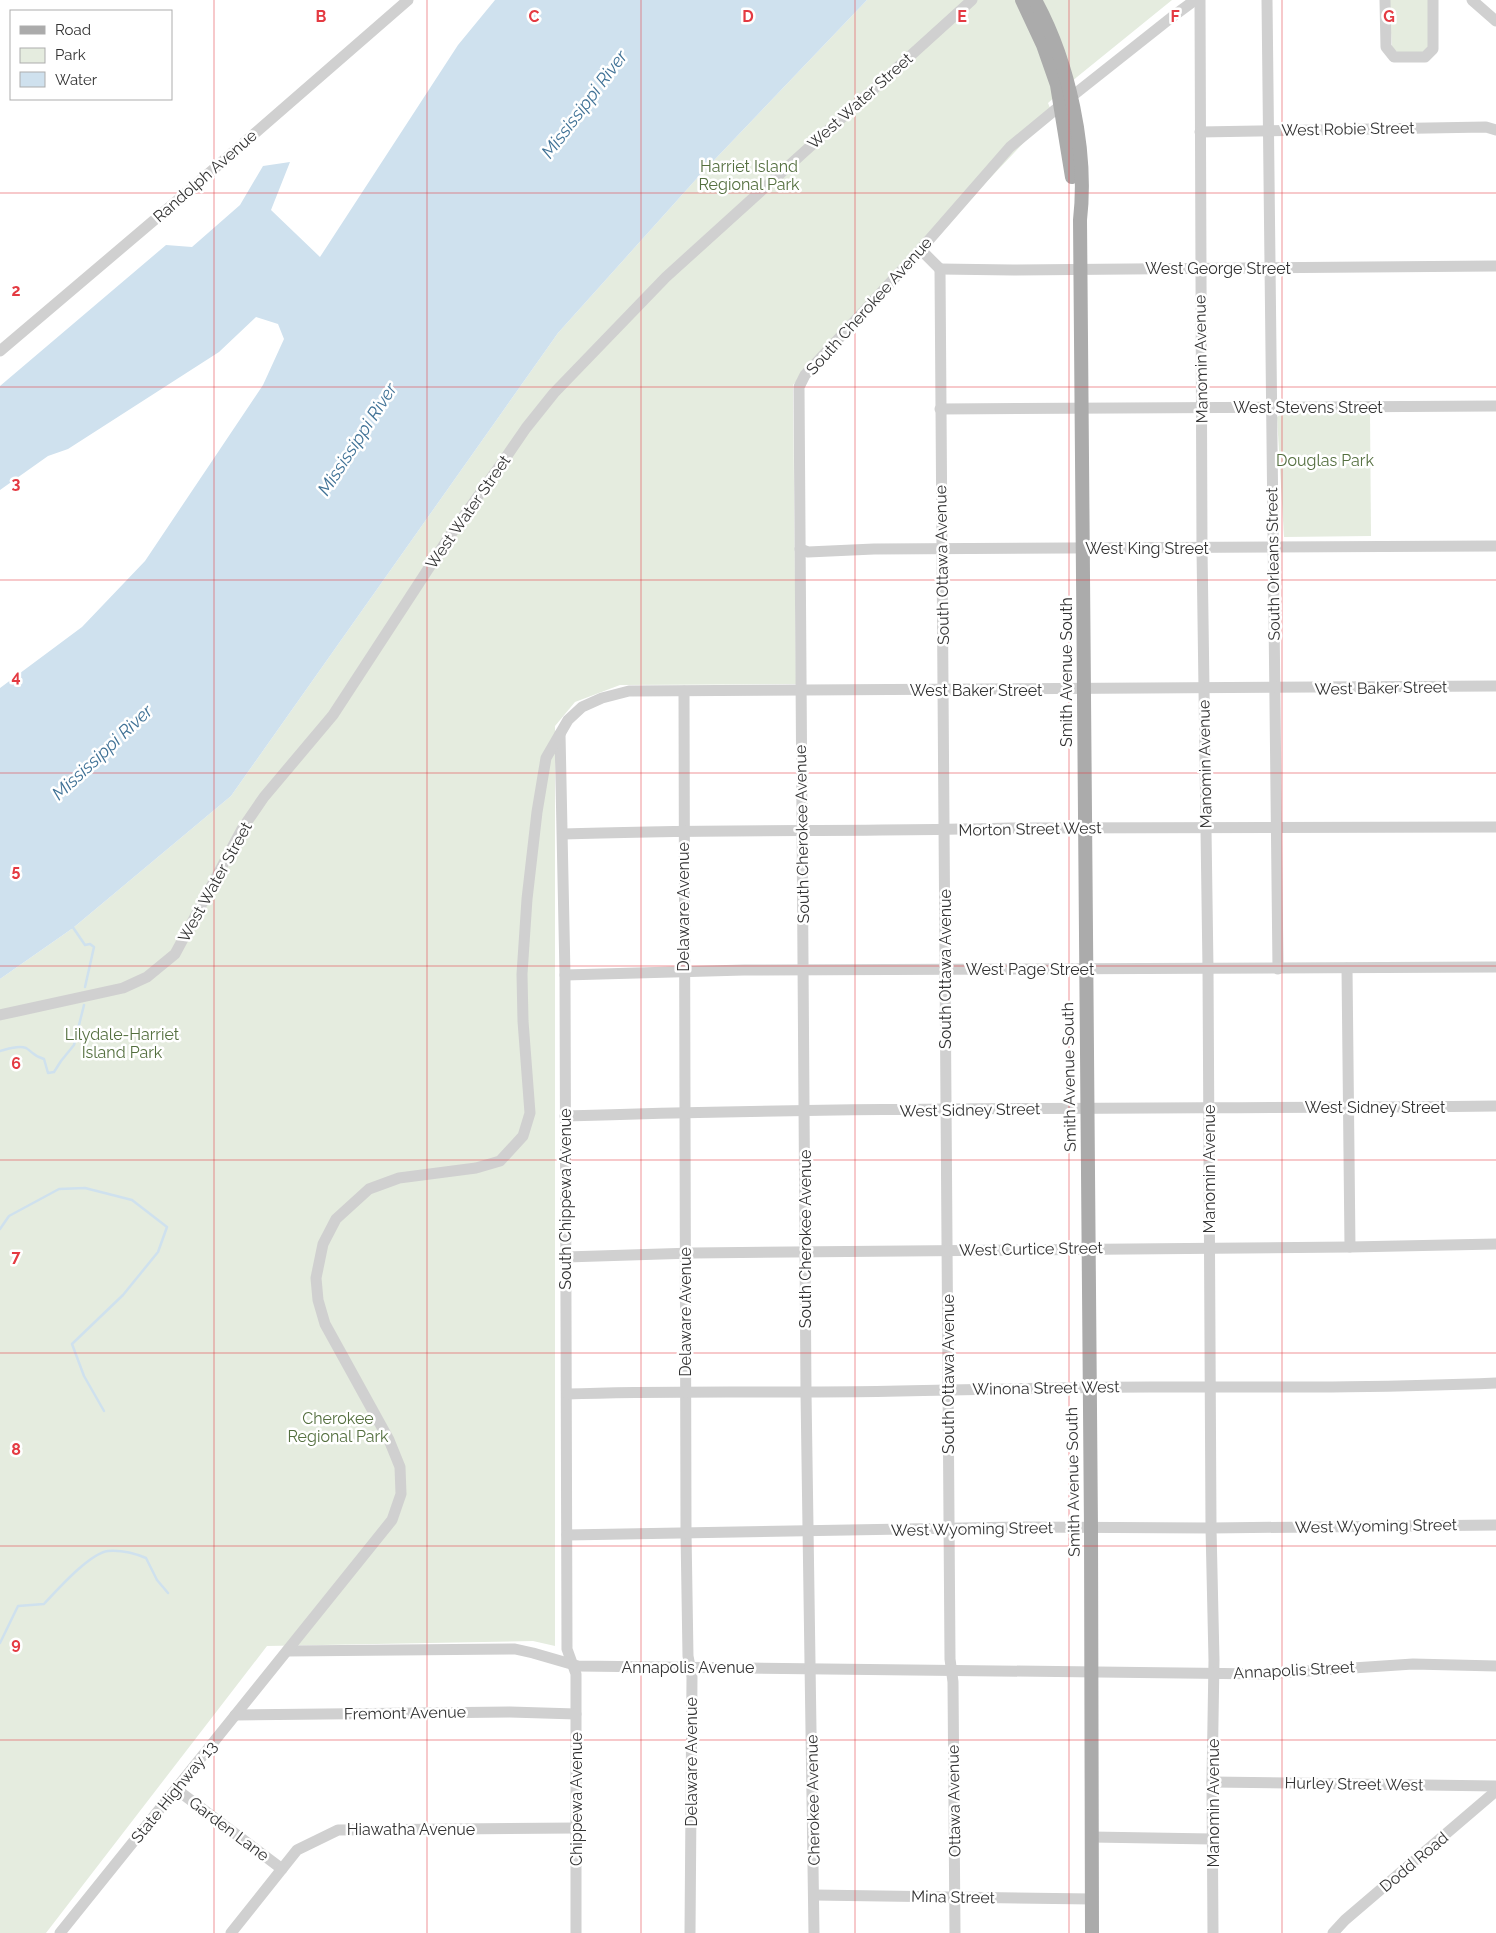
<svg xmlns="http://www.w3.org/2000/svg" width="1496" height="1933" viewBox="0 0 1496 1933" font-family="Raleway,sans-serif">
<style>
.green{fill:#e5ecdf}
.water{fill:#cfe1ee}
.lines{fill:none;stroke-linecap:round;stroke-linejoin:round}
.stream{stroke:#cfe1ee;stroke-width:2.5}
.minor{stroke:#d0d0d0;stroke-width:11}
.major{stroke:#ababab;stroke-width:14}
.grid{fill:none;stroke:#e43a42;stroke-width:1;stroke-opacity:0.55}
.labels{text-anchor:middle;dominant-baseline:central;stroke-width:5;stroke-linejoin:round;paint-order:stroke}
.street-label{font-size:16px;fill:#333;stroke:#fff}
.park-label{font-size:16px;fill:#546f3f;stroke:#fff}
.water-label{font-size:18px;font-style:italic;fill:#407296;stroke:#fff}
.grid-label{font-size:16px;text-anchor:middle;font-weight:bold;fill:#e43a42;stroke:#fff;stroke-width:5;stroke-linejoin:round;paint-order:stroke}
</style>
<rect width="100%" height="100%" fill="#fff"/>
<g class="green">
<polygon points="867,0 1172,0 1077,77 1048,103 1052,113 793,385 796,684 620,685 575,702 555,726 555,1646 533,1641 267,1646 46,1933 0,1933 0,979 73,928 231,796 558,333 699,176"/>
<polygon points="1389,0 1428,0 1428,47 1423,52 1397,52 1392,48"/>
<polygon points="1370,412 1371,536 1284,537 1277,417 1282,413"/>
</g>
<polygon class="water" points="495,0 867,0 699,176 558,333 231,796 73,928 0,979 0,688 82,627 145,561 263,385 284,339 278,324 256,317 219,352 68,449 48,456 0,490 0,386 166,245 192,247 240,205 263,166 290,162 271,210 320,257 458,45"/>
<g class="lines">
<g class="stream">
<polyline points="72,926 85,945 90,944 94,947 85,987"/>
<path d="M0 1051C8 1049 18 1045 26 1048 33 1052 33 1056 44 1059L48 1073 54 1072 61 1061 74 1045 84 1005"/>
<polyline points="0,1229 9,1216 59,1189 85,1188 132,1200 167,1227 158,1252 123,1295 72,1344 84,1376 104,1411"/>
<path d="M0 1643 18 1606 44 1604C57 1590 90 1553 108 1551 121 1550 134 1553 146 1558L157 1580 168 1593"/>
</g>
<g class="minor">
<polyline points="1200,0 1202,549 1208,969 1211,1528 1214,1660 1212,1782 1213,1933"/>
<polyline points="1267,0 1278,969"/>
<polyline points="1385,0 1386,47 1394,57 1425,57 1433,49 1433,0"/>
<polyline points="1472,0 1496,21"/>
<polyline points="1071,97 1172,17 1195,0"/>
<polyline points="1200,132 1486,127 1496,130"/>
<polyline points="921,250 940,269"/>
<polyline points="940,269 950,1659 953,1682 955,1933"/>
<polyline points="940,269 1013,270 1496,266"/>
<polyline points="0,351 185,194 408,0"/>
<polyline points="940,409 1496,406"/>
<polyline points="800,549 808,552 874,549 1496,546"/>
<polyline points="684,691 686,1532 688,1656 692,1677 690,1933"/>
<polyline points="560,734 565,975 567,1649 576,1674 576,1933"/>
<path d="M563 834C712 829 861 832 1010 828L1496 827"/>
<polyline points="1347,968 1350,1247"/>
<polyline points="565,975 744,970 1496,967"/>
<polyline points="0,1015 123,988 147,977 175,954 242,829 264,797 333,715 451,534 502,463 526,428 554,393 666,277 972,0"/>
<path d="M565 1116C875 1106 1186 1109 1496 1106"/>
<polyline points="566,1257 693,1253 1350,1247 1496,1244"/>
<path d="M567 1394C646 1391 726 1392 805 1392 920 1392 1035 1387 1150 1387 1266 1387 1381 1388 1496 1383"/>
<polyline points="567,1535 1018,1527 1211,1528 1496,1525"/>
<polyline points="287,1651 515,1649 533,1653 578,1666 1263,1674 1413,1664 1496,1666"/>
<polyline points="235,1715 510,1712 576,1714"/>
<polyline points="1212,1782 1496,1786"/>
<polyline points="176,1789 282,1869"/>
<polyline points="1092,1837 1212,1839"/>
<polyline points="814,1895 1092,1899"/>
<polyline points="60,1933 392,1520 401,1494 400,1467 389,1440 325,1324 318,1300 316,1278 323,1244 336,1219 369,1189 399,1178 476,1168 500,1161 523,1136 530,1113 523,1021 522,974 527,899 537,812 546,758 568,720 582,707 602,698 629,691 1496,686"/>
<polyline points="231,1933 297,1850 338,1830 576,1828"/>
<polyline points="814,1933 806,1392 799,387 805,375 914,257 1010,147 1061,105"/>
<polyline points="1333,1933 1345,1920 1496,1791"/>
</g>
<g class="major">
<polyline points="1022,0 1043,45 1057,85 1072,177"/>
<path d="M1035 0C1069 62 1088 150 1080 220L1091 1528 1092 1933"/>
</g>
</g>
<path class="grid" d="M214 0V1933M427 0V1933M641 0V1933M855 0V1933M1069 0V1933M1282 0V1933M0 193H1496M0 387H1496M0 580H1496M0 773H1496M0 966H1496M0 1160H1496M0 1353H1496M0 1546H1496M0 1740H1496"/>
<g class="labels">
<g class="street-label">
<text transform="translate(860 101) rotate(-42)">West Water Street</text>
<text transform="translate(1348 129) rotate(-1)">West Robie Street</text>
<text transform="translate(205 176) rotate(-41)">Randolph Avenue</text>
<text x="1218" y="268">West George Street</text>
<text transform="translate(869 306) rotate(-48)">South Cherokee Avenue</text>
<text transform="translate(1201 359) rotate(-91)">Manomin Avenue</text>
<text x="1308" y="407">West Stevens Street</text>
<text transform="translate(468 512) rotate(-55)">West Water Street</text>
<text x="1147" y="548">West King Street</text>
<text transform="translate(1273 564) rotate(-91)">South Orleans Street</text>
<text transform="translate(942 565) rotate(-91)">South Ottawa Avenue</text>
<text transform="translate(1066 672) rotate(-90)">Smith Avenue South</text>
<text transform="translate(1381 688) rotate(-1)">West Baker Street</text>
<text x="976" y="690">West Baker Street</text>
<text transform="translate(1205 764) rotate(-91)">Manomin Avenue</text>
<text transform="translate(1030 829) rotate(-1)">Morton Street West</text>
<text transform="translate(802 834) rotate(-91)">South Cherokee Avenue</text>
<text transform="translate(215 882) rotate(-61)">West Water Street</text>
<text transform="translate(683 907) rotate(-90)">Delaware Avenue</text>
<text transform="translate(945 969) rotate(-90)">South Ottawa Avenue</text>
<text x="1030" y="969">West Page Street</text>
<text transform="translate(1069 1077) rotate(-91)">Smith Avenue South</text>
<text x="1375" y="1107">West Sidney Street</text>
<text transform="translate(970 1110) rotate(-1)">West Sidney Street</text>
<text transform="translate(1209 1169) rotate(-90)">Manomin Avenue</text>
<text transform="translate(565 1199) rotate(-90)">South Chippewa Avenue</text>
<text transform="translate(805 1239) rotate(-90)">South Cherokee Avenue</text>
<text transform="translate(1031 1249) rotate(-1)">West Curtice Street</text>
<text transform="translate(685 1312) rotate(-90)">Delaware Avenue</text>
<text transform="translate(948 1374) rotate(-90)">South Ottawa Avenue</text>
<text transform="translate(1046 1388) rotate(-1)">Winona Street West</text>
<text transform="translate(1073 1482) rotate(-91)">Smith Avenue South</text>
<text transform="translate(1376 1526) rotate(-1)">West Wyoming Street</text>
<text transform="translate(972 1529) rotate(-1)">West Wyoming Street</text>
<text x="688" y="1667">Annapolis Avenue</text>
<text transform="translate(1294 1670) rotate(-3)">Annapolis Street</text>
<text transform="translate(405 1713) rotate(-1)">Fremont Avenue</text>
<text transform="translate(691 1762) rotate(-90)">Delaware Avenue</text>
<text transform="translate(1354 1784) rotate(1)">Hurley Street West</text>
<text transform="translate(174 1792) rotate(-51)">State Highway 13</text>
<text transform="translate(576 1799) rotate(-90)">Chippewa Avenue</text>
<text transform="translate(813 1800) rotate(-91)">Cherokee Avenue</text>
<text transform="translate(954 1801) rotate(-91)">Ottawa Avenue</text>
<text transform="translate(1213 1803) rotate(-90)">Manomin Avenue</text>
<text transform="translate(229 1829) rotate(37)">Garden Lane</text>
<text x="411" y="1829">Hiawatha Avenue</text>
<text transform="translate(1414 1862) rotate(-40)">Dodd Road</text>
<text transform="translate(953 1897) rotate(1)">Mina Street</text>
</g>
<g class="park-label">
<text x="749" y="166">Harriet Island<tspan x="749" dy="18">Regional Park</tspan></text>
<text x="1325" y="460">Douglas Park</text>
<text x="122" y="1034">Lilydale-Harriet<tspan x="122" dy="18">Island Park</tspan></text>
<text x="338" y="1418">Cherokee<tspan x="338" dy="18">Regional Park</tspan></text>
</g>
<g class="water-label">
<text transform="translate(584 104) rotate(-53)">Mississippi River</text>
<text transform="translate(357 439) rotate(-57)">Mississippi River</text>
<text transform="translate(102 752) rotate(-43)">Mississippi River</text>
</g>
</g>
<g class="grid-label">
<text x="321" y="22">B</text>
<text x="534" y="22">C</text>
<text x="748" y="22">D</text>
<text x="962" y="22">E</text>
<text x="1175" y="22">F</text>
<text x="1389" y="22">G</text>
<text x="16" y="296">2</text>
<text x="16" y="489">3</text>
<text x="16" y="682">4</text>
<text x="16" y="876">5</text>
<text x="16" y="1069">6</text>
<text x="16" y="1262">7</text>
<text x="16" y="1455">8</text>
<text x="16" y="1649">9</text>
</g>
<rect x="10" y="10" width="162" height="90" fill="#ffffff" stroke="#adadad"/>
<rect x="20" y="26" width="25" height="8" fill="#ababab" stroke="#adadad"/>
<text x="55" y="35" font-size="15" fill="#333333">Road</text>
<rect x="20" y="48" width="25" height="15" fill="#e5ecdf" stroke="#adadad"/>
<text x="55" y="60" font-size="15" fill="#333333">Park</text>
<rect x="20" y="72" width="25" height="15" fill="#cfe1ee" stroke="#adadad"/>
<text x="55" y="85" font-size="15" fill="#333333">Water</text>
</svg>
